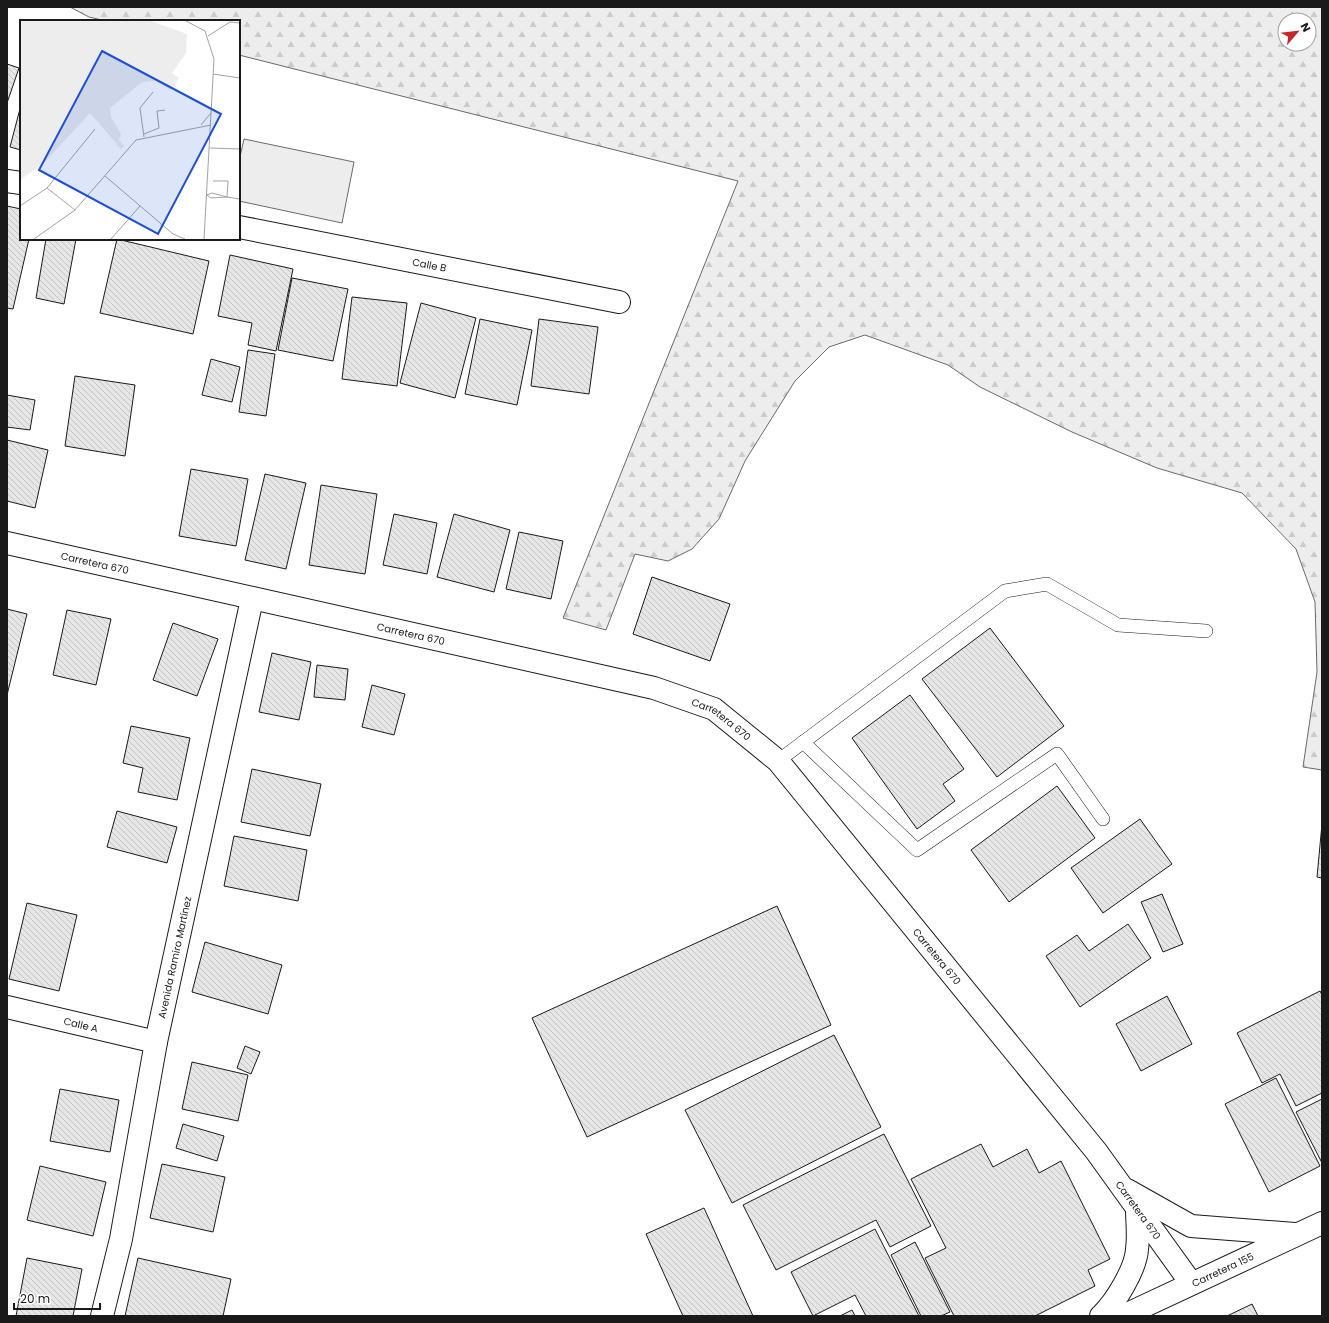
<svg xmlns="http://www.w3.org/2000/svg" width="1329" height="1323" viewBox="0 0 1329 1323" font-family="Poppins,sans-serif">
<style>
.built{fill:#ededed;stroke:#6a6a6a}
.forest{fill:url(#forest-firs);stroke:#6a6a6a;fill-rule:evenodd}
.building{fill:url(#building-back-hatch);stroke:#1a1a1a}
.lines{fill:none;stroke-linecap:round;stroke-linejoin:round}
.lane-casing{stroke:#1a1a1a;stroke-width:14}
.street-casing{stroke:#1a1a1a;stroke-width:24}
.secondary-casing{stroke:#1a1a1a;stroke-width:24}
.lane{stroke:#fff;stroke-width:13}
.street{stroke:#fff;stroke-width:22}
.secondary{stroke:#fff;stroke-width:22}
.labels{text-anchor:middle;dominant-baseline:central;stroke-width:3;stroke-linejoin:round;paint-order:stroke}
.street-label{font-size:10px;fill:#1a1a1a;stroke:#fff}
.inset-road{fill:none;stroke:#a3a3a3;stroke-width:1}
.view{fill:#1d4ed8;fill-opacity:0.15;stroke:#1d4ed8;stroke-width:2}
.inset-edge{fill:none;stroke:#1a1a1a;stroke-width:2}
</style>
<defs>
<pattern id="forest-firs" width="22" height="20" patternUnits="userSpaceOnUse"><rect width="22" height="20" fill="#ededed"/><path d="M5 1l3.5 6h-7zM16 11l3.5 6h-7z" fill="#cbcbcb"/></pattern>
<pattern id="building-back-hatch" width="6" height="6" patternUnits="userSpaceOnUse"><rect width="6" height="6" fill="#e6e6e6"/><path d="M-1 5l2 2M0 0l6 6M5-1l2 2" fill="none" stroke="#c5c5c5"/></pattern>
</defs>
<rect width="100%" height="100%" fill="#fff"/>
<polygon class="built" points="244,139 354,162 342,223 239,201 239,161"/>
<path class="forest" d="M70 7H1322V770L1303 767 1317 672 1315 602 1296 549 1242 493 1157 468 1072 432 980 387 948 365 865 335 829 347 795 381 745 461 719 519 692 549 668 561 635 554 606 630 563 618 738 181 239 55V21H106L89 17ZM1285 20H1309V44H1285Z"/>
<g class="building">
<polygon points="7,64 19,68 7,103"/>
<polygon points="21,105 21,150 10,147"/>
<polygon points="7,206 21,209 21,239 29,239 13,309 7,308"/>
<polygon points="46,239 76,239 64,304 36,298"/>
<polygon points="117,239 209,261 193,334 100,313"/>
<polygon points="230,255 293,269 276,351 248,345 252,323 218,316"/>
<polygon points="292,278 348,289 333,361 278,350"/>
<polygon points="352,297 407,303 397,386 342,379"/>
<polygon points="421,303 476,318 455,398 400,383"/>
<polygon points="480,319 532,330 517,405 465,394"/>
<polygon points="539,319 598,327 589,394 531,386"/>
<polygon points="248,350 275,354 266,416 239,412"/>
<polygon points="211,359 240,367 232,402 202,395"/>
<polygon points="75,376 135,385 125,456 65,446"/>
<polygon points="7,395 35,400 30,430 7,427"/>
<polygon points="7,440 48,450 35,508 7,501"/>
<polygon points="191,469 248,479 236,546 179,536"/>
<polygon points="265,474 306,483 286,569 245,560"/>
<polygon points="321,485 377,494 365,574 309,565"/>
<polygon points="394,514 437,523 427,574 383,565"/>
<polygon points="454,514 510,530 494,592 437,577"/>
<polygon points="519,532 563,541 551,599 506,589"/>
<polygon points="652,577 730,604 710,661 633,634"/>
<polygon points="7,609 27,614 7,695"/>
<polygon points="67,610 111,619 96,685 53,675"/>
<polygon points="173,623 218,639 197,696 153,680"/>
<polygon points="990,628 1064,726 997,777 922,679"/>
<polygon points="272,653 311,662 299,720 259,712"/>
<polygon points="317,665 348,669 345,700 314,697"/>
<polygon points="372,685 405,694 394,735 362,727"/>
<polygon points="910,695 964,769 943,784 955,801 917,829 852,738"/>
<polygon points="131,726 190,738 177,800 138,792 143,768 123,763"/>
<polygon points="252,769 321,784 310,836 241,822"/>
<polygon points="1057,786 1095,838 1009,902 971,850"/>
<polygon points="117,811 177,827 167,863 107,847"/>
<polygon points="1140,819 1172,864 1103,913 1071,868"/>
<polygon points="1322,824 1322,878 1317,877"/>
<polygon points="234,836 307,850 298,901 224,886"/>
<polygon points="1162,894 1183,944 1163,952 1141,902"/>
<polygon points="27,903 77,915 59,991 9,979"/>
<polygon points="777,906 831,1025 587,1137 532,1018"/>
<polygon points="1128,924 1151,958 1080,1007 1046,956 1077,935 1089,951"/>
<polygon points="205,942 282,965 268,1014 192,992"/>
<polygon points="1320,991 1322,995 1322,1093 1296,1106 1280,1074 1262,1083 1237,1033"/>
<polygon points="1167,996 1192,1044 1141,1071 1116,1024"/>
<polygon points="834,1035 881,1127 732,1203 685,1110"/>
<polygon points="245,1046 260,1052 251,1074 237,1068"/>
<polygon points="192,1062 248,1075 238,1121 182,1109"/>
<polygon points="1276,1078 1320,1166 1269,1192 1225,1104"/>
<polygon points="60,1089 119,1100 110,1152 50,1141"/>
<polygon points="1322,1099 1322,1163 1296,1112"/>
<polygon points="183,1124 224,1136 217,1161 176,1148"/>
<polygon points="884,1134 931,1226 890,1247 876,1220 776,1270 743,1205"/>
<polygon points="981,1144 993,1167 1027,1149 1039,1173 1061,1161 1110,1259 1088,1270 1095,1286 1035,1316 954,1316 925,1258 946,1248 911,1179"/>
<polygon points="162,1164 225,1177 213,1232 150,1218"/>
<polygon points="40,1166 106,1182 93,1236 27,1220"/>
<polygon points="704,1208 753,1316 683,1316 646,1234"/>
<polygon points="875,1229 919,1316 866,1316 855,1295 813,1316 791,1272"/>
<polygon points="915,1242 950,1312 941,1316 921,1316 891,1255"/>
<polygon points="27,1258 82,1269 73,1316 16,1316"/>
<polygon points="138,1258 231,1279 223,1316 125,1316"/>
<polygon points="1252,1304 1258,1316 1227,1316"/>
<polygon points="852,1310 855,1316 840,1316"/>
</g>
<g class="lines">
<g class="lane-casing">
<g id="lane">
<polyline points="803,742 917,850 1057,754 1103,819"/>
<polyline points="778,761 1005,591 1047,584 1118,625 1206,631"/>
</g>
</g>
<g class="street-casing">
<g id="street">
<polyline points="7,181 21,183"/>
<path id="s1" d="M239 227 619 302"/>
<path id="s2" d="M7 1007 156 1042"/>
<path id="s3" d="M102 1316 121 1239 156 1042 252 599"/>
</g>
</g>
<g class="secondary-casing">
<g id="secondary">
<path id="s4" d="M7 543 654 688 714 709 778 761 1096 1151 1191 1283"/>
<polyline points="1127,1190 1191,1226 1295,1234"/>
<path d="M1101 1316C1115 1303 1136 1269 1137 1249 1139 1236 1137 1222 1137 1209"/>
<path id="s5" d="M1123 1316 1322 1223"/>
</g>
</g>
<use href="#lane" class="lane"/>
<use href="#street" class="street"/>
<use href="#secondary" class="secondary"/>
</g>
<g class="labels">
<g class="street-label">
<text stroke="none"><textPath href="#s1" startOffset="194">Calle B</textPath></text>
<text stroke="none"><textPath href="#s4" startOffset="90">Carretera 670</textPath></text>
<text stroke="none"><textPath href="#s4" startOffset="414">Carretera 670</textPath></text>
<text stroke="none"><textPath href="#s4" startOffset="738">Carretera 670</textPath></text>
<text stroke="none"><textPath href="#s4" startOffset="1061">Carretera 670</textPath></text>
<text stroke="none"><textPath href="#s3" startOffset="366">Avenida Ramiro Martínez</textPath></text>
<text stroke="none"><textPath href="#s2" startOffset="76">Calle A</textPath></text>
<text stroke="none"><textPath href="#s4" startOffset="1385">Carretera 670</textPath></text>
<text stroke="none"><textPath href="#s5" startOffset="110">Carretera 155</textPath></text>
</g>
</g>
<g transform="translate(20 20)">
<rect width="220" height="220" fill="#fff"/>
<path d="M0 1H131L167 14 166 33 152 53 159 58 150 70 136 61 122 62 90 88 91 97 101 114 99 120 104 126 101 129 70 93 24 143 0 160Z" fill="#ededed"/>
<path class="inset-road" d="M166 1 185 11 194 39 184 219M188 16 210 2 220 3M193 54 220 58M181 105 191 93M124 114 139 108 137 91 145 90M124 117 120 88 133 72M190 128 220 129M85 156 153 214 165 219M193 161H208L207 177 220 179M27 168 55 190M192 173 207 177 191 178 187 175ZM0 186 27 168 75 109M14 219 55 190 116 120 191 105M91 219 120 186"/>
<path class="view" d="M82 31 201 94 138 214 19 150Z"/>
<rect width="220" height="220" class="inset-edge"/>
</g>
<rect width="1329" height="1323" fill="none" stroke="#1a1a1a" stroke-width="16"/>
<g transform="translate(1297 32) rotate(62)"><circle r="19" fill="#ffffff" stroke="#a3a3a3"/>
<path d="M0-3L7 15L0 10L-7 15Z" fill="#c62828"/>
<text y="-6" font-size="11" font-weight="bold" text-anchor="middle" fill="#1a1a1a">N</text>
</g>
<path d="M14 1303v6h86v-6" fill="none" stroke="#1a1a1a" stroke-width="2"/>
<text x="20" y="1303" font-size="12" fill="#1a1a1a" stroke="#ffffff" stroke-width="3" paint-order="stroke">20 m</text>
</svg>
